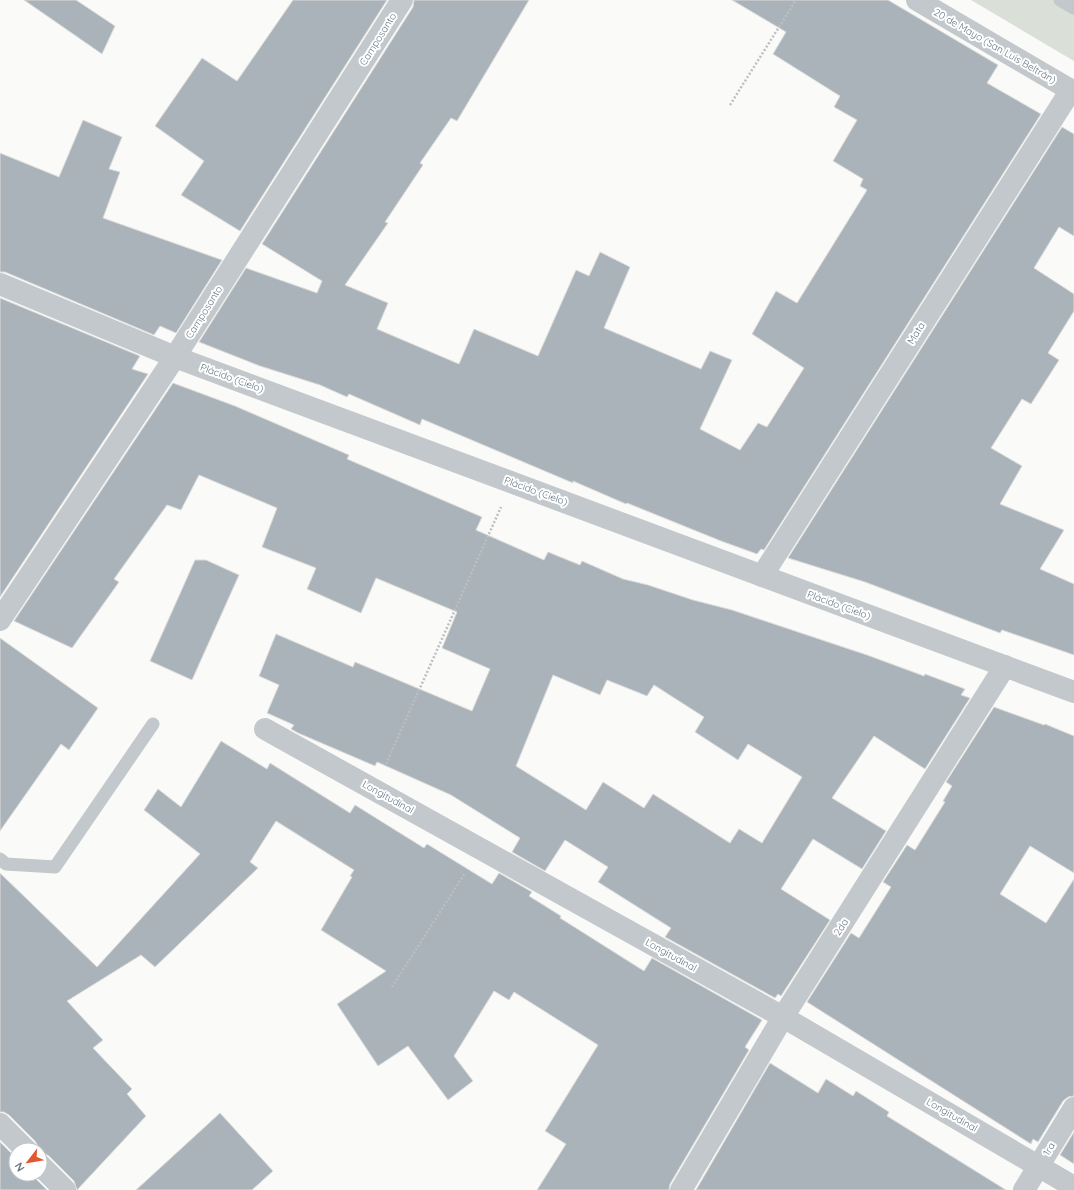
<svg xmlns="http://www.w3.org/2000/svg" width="1074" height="1190" viewBox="0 0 1074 1190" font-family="Quicksand,sans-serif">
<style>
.green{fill:#dadfd7}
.building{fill:#aab3b9;stroke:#dcdcda;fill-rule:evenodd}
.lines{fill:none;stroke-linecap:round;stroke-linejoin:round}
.path{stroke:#bbbfc2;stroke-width:2.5;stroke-dasharray:2 2;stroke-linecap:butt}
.service{stroke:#c3c8cc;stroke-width:13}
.minor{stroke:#c3c8cc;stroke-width:22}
.tertiary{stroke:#c3c8cc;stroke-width:22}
.labels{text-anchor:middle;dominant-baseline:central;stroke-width:4;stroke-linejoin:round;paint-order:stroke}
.street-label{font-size:10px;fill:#657683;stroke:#fff}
</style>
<rect width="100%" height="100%" fill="#fafaf8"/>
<polygon class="green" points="971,0 1074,0 1074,61"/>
<g class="building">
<polygon points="24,0 76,0 115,26 102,54"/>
<polygon points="293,0 387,0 240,231 181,195 204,161 155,126 202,58 237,81"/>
<polygon points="414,0 529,0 457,121 451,118 420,163 423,165 385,222 388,223 345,285 388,303 377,329 459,364 474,329 538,356 576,270 589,276 600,252 630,267 604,328 701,369 710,351 732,360 700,429 740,450 758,423 767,427 804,368 752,334 776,291 797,303 867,190 860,186 863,179 833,161 857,120 834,107 840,96 773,54 786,32 732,0 888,0 998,65 987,83 1041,114 764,550 761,549 757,554 721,541 627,503 626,504 573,481 573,483 422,419 420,425 349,394 347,397 320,385 260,366 199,342 246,268 317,293 322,281 262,244 413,7"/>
<polygon points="83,120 122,137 109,169 120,172 103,218 222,260 176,333 160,326 154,335 5,272 0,272 0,153 59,177"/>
<polygon points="1062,127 1074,134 1074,236 1059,227 1034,268 1074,294 1074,311 1048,353 1059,360 1031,404 1022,399 991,448 1022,466 1000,504 1064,530 1040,569 1074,584 1074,655 1002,630 1000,633 865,582 788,558"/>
<polygon points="0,298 140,356 132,369 148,374 0,597"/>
<path d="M173 383 235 406 307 437 349 455 347 459 482 517 476 530 544 560 548 552 580 565 582 561 623 579 648 585 693 600 732 610 867 655 924 676 925 674 965 689 961 695 970 698 925 769 874 736 832 798 886 831 862 869 813 839 781 889 830 920 781 996 778 994 775 998 665 937 671 928 598 882 608 867 565 840 545 871 512 852 520 838 451 795 377 762 375 766 298 733 291 729 294 725 267 713 279 685 259 676 276 634 353 667 355 662 472 711 490 669 442 648 457 612 376 578 361 613 307 589 316 568 262 547 277 508 199 475 181 510 167 505 114 579 119 582 72 648 14 621ZM553 675 600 695 607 680 647 696 654 685 704 717 695 732 738 760 748 744 802 777 762 843 739 829 730 843 653 794 644 808 603 782 586 810 516 766Z"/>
<polygon points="195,560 206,560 239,575 192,680 150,661"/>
<polygon points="0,638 98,708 69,750 61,744 0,831"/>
<polygon points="994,707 1044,725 1045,724 1074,736 1074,873 1030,846 1000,894 1046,923 1074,879 1074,1096 1068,1097 1063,1101 1038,1142 1033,1139 1031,1144 807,1002 851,933 859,938 891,887 883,882 907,845 915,850 945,802 943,801 952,786 946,782"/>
<polygon points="221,741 267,769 270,763 350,813 355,805 424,848 427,844 492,884 499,873 532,892 529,896 561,916 560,918 644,971 652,958 762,1020 745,1047 749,1050 670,1184 669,1190 537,1190 566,1144 545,1131 598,1045 514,992 509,1000 494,991 454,1056 473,1081 448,1100 408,1046 378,1066 337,1004 386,971 321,930 352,877 350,876 354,870 276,821 250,862 258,868 155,967 141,955 67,1001 103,1040 93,1048 132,1089 127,1094 146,1116 77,1190 74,1181 49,1156 44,1153 40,1153 40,1150 38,1150 38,1146 35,1141 9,1115 4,1112 0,1112 0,873 97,967 200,854 144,810 158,789 181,807"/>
<polygon points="770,1063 818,1093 826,1079 853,1096 856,1091 889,1112 887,1116 1006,1190 696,1190"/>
<polygon points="220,1113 273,1171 252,1190 136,1190"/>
<polygon points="1074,1132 1074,1164 1060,1155"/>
<polygon points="0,1142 16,1158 16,1174 31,1174 47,1190 0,1190"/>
</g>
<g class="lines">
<g class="path">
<polyline points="730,105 796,0"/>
<polyline points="386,764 501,507"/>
<polyline points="392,987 465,873"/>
</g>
<g class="service">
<polyline points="1060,0 1074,8"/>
<polyline points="0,859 6,864 55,867 153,724"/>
</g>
<g class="minor">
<polyline points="0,284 175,357 1074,692"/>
<polyline points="762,576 1071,90"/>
<polyline points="0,620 175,357 402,0"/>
<polyline points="265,729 783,1017 1074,1187"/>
<polyline points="0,1124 26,1150"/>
<polyline points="40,1165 65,1190"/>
<polyline points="681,1190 783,1017 1005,666"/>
<polyline points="1024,1190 1074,1108"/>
</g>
<polyline class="tertiary" points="917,0 1074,92"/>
</g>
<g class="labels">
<g class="street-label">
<text transform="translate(378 39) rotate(-58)">Camposanto</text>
<text transform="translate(995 46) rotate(30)">20 de Mayo (San Luis Beltrán)</text>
<text transform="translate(204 312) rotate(-58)">Camposanto</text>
<text transform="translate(916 333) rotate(-58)">Mata</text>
<text transform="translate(232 378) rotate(20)">Plácido (Cielo)</text>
<text transform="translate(536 491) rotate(20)">Plácido (Cielo)</text>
<text transform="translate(839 605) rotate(20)">Plácido (Cielo)</text>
<text transform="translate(388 797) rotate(29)">Longitudinal</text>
<text transform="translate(841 927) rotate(-58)">2da</text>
<text transform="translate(671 955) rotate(29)">Longitudinal</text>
<text transform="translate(952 1115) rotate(30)">Longitudinal</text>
<text transform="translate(1049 1149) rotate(-59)">1ra</text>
</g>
</g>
<g transform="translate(28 1162) rotate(239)"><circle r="19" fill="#ffffff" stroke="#c1c8cd"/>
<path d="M0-3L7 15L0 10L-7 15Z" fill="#e4572e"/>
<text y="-6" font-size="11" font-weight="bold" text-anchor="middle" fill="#657683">N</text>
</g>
</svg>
